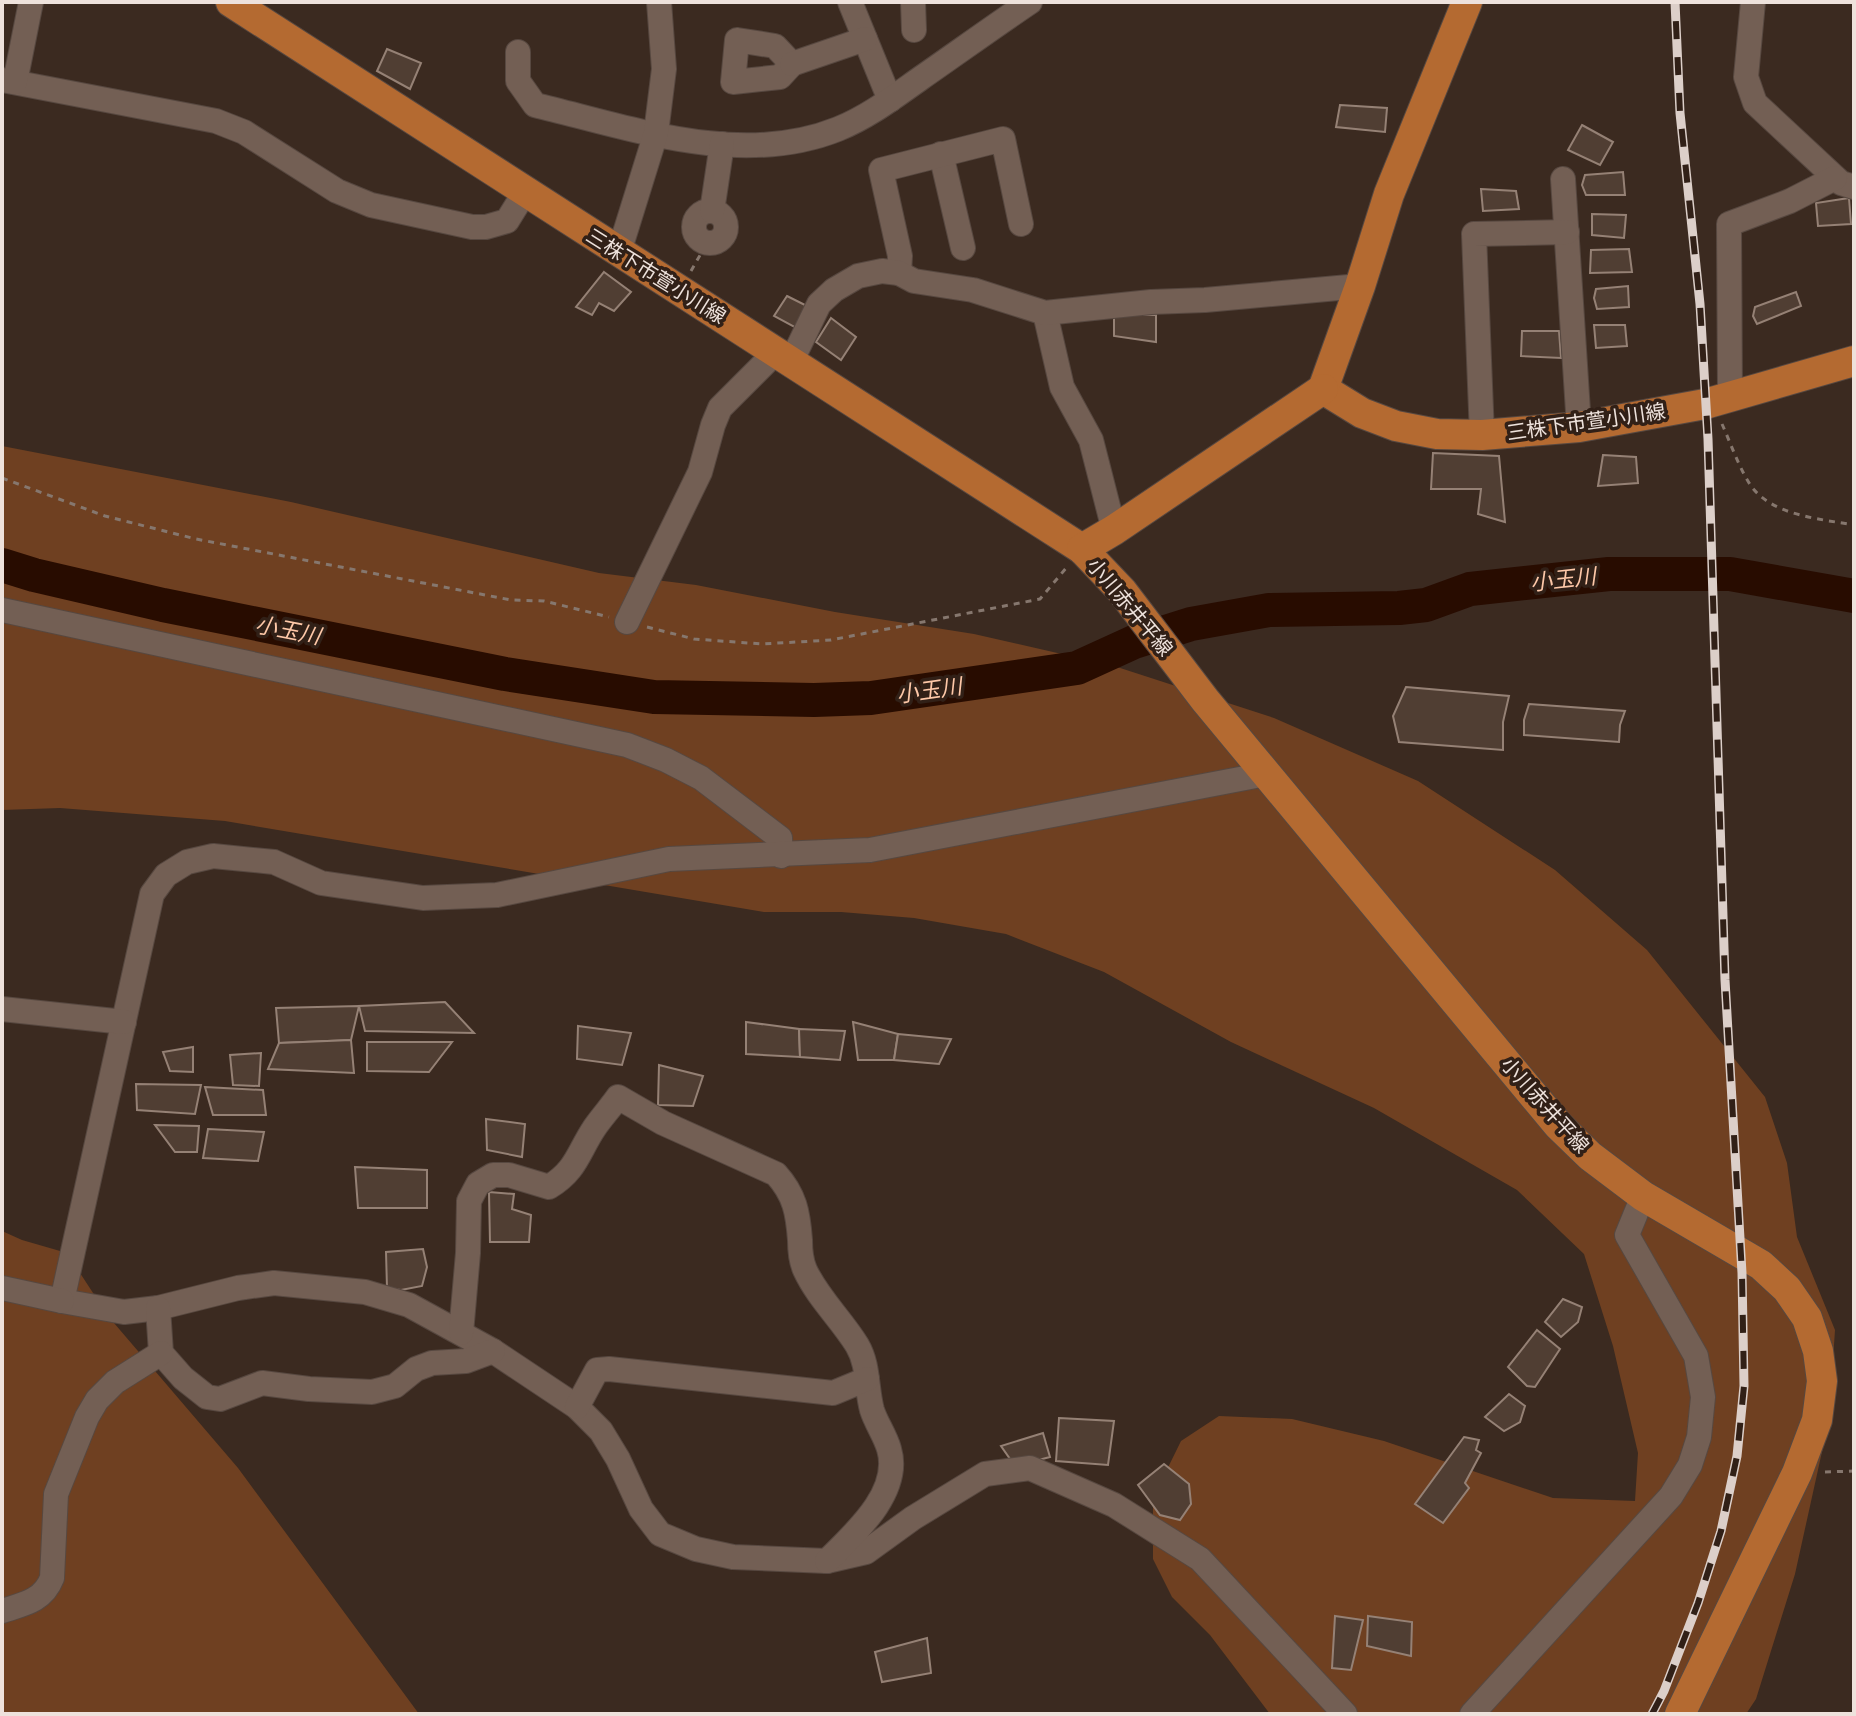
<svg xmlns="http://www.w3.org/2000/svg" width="1856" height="1716" viewBox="0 0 1856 1716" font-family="'PT Sans','Noto Sans JP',sans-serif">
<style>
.green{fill:#6f4021}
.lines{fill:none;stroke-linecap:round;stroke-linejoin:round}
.river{stroke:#280c00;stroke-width:34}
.building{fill:#503e33;stroke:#958175;stroke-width:2}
.minor-casing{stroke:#574840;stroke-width:26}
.major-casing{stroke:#574840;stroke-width:32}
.path{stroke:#86776e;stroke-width:3;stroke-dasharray:6 6;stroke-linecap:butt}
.minor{stroke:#735f54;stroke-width:24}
.major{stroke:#b46a31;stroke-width:30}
.rail-casing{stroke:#dccfc9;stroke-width:9}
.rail{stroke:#312017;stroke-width:6;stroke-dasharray:18;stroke-linecap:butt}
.labels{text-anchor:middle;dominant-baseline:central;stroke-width:7;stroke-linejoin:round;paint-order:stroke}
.street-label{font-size:20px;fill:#eee2dc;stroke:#312017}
.water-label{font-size:22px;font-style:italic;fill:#fec8a8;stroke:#312017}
</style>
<rect width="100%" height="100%" fill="#3b2a20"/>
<g class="green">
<polygon points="2,446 291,502 599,573 696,585 835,612 974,634 1114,666 1274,718 1418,781 1555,870 1647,950 1765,1097 1787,1163 1797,1237 1835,1330 1829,1420 1795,1574 1756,1699 1746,1714 1270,1714 1210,1635 1172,1597 1153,1559 1153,1498 1181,1441 1219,1416 1292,1419 1384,1441 1553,1498 1635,1501 1638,1453 1613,1346 1584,1254 1517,1190 1374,1108 1231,1042 1104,972 1006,934 914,918 841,912 764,912 225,821 60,808 2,810"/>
<polygon points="2,1231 22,1240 67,1253 108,1316 238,1468 419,1714 2,1714"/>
</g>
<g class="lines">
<polyline class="river" points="2,565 34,575 163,605 505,674 654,697 814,700 871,698 1077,668 1134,642 1191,624 1269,610 1399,608 1426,605 1470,589 1609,574 1730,574 1854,596"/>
</g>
<g class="building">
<polygon points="387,49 421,63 410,89 377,71"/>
<polygon points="1340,105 1387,108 1385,132 1336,127"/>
<polygon points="1582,125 1613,142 1600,165 1568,150"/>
<polygon points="1623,172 1625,195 1586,195 1582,185 1585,175"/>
<polygon points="1481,189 1516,191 1519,209 1483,211"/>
<polygon points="1849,198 1851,224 1818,226 1816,203"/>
<polygon points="1592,214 1626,215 1624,238 1592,235"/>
<polygon points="1629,249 1632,272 1590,273 1591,250"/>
<polygon points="604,272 631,292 614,311 599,303 592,315 576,307"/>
<polygon points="1628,286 1629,307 1597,309 1594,298 1596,289"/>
<polygon points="1796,292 1801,306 1757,324 1753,316 1755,307"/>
<polygon points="787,296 811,308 800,330 774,316"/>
<polygon points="1114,314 1156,315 1156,342 1114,336"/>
<polygon points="831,318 856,337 841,360 816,342"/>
<polygon points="1594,325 1625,325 1627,346 1596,348"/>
<polygon points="1522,331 1559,331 1561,358 1521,356"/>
<polygon points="1433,453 1499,456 1505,522 1478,514 1481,489 1431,489"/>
<polygon points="1603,455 1636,457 1638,483 1598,486"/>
<polygon points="1406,687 1509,696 1503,722 1503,750 1399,742 1393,716"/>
<polygon points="1529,704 1625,711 1620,725 1619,742 1524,735 1524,720"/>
<polygon points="445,1002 474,1033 365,1031 359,1006"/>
<polygon points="359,1006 351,1040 279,1043 276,1008"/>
<polygon points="746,1022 799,1029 800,1057 746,1054"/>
<polygon points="853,1022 898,1034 894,1060 858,1060"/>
<polygon points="578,1026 631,1033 622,1065 577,1059"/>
<polygon points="799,1029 845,1031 840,1060 800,1057"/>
<polygon points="898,1034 951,1039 939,1064 894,1060"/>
<polygon points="351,1040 354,1073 268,1069 279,1043"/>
<polygon points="367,1042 452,1042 429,1072 367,1071"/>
<polygon points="193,1047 193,1072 170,1071 163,1052"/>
<polygon points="261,1053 259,1086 233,1085 230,1055"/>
<polygon points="659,1065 703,1076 693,1106 658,1105"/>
<polygon points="136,1084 201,1085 195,1114 137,1110"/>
<polygon points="205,1087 263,1090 266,1115 213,1115"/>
<polygon points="486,1119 525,1124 522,1157 487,1150"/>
<polygon points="155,1125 199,1126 197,1152 175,1152"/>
<polygon points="208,1129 264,1132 258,1161 203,1158"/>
<polygon points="355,1167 427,1170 427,1208 358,1208"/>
<polygon points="489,1192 514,1194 512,1209 531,1215 529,1242 490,1242"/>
<polygon points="423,1249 427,1267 422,1286 401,1290 387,1288 386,1252"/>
<polygon points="1563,1299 1582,1307 1578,1322 1561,1337 1545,1322"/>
<polygon points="1537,1330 1560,1349 1535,1387 1527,1386 1508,1367"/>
<polygon points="1509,1394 1525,1406 1520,1422 1504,1431 1485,1417"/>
<polygon points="1059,1418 1114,1421 1108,1465 1056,1461"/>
<polygon points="1043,1433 1050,1457 1015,1466 1001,1446"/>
<polygon points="1464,1437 1479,1440 1476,1450 1481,1453 1465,1483 1469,1488 1443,1523 1415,1504"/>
<polygon points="1164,1464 1189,1484 1191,1504 1180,1520 1160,1515 1138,1485"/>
<polygon points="1335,1616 1363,1620 1351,1670 1332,1668"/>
<polygon points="1368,1616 1412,1622 1411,1656 1367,1646"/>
<polygon points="927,1638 931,1673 882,1682 875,1652"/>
</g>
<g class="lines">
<g class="minor-casing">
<g id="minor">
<polyline points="850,2 890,100"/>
<polyline points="913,2 914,30"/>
<polyline points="1753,2 1746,77 1755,103 1841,183 1854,187"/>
<polygon points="737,40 775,46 792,64 780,77 733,82"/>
<path d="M518 52V81L535 105C631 128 741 168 838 129 868 117 894 97 921 78 957 53 993 27 1030 2"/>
<polyline points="792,64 865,39"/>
<polyline points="2,80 216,121 244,132 337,191 371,205 472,227 486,227 507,221 525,192"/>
<polyline points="15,82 31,2"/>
<polyline points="941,154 963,248"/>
<polyline points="1563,179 1579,427"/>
<circle cx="710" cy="227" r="16"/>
<polyline points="712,211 722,144"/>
<polyline points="619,252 656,133 664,69 659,2"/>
<polyline points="899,273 900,256 881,170 1003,139 1021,224"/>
<polyline points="1045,313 1062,387 1091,440 1114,530"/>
<polyline points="791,362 819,304 834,290 858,276 882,271 899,273 914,281 973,290 1045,313 1151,302 1205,300 1360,286"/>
<polyline points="1730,397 1729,224 1790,201 1835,178"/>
<polyline points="1482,435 1474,234 1567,232"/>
<polyline points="2,610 627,745 666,760 701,778 780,838 781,856"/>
<polyline points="627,622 700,472 713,425 720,408 776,352"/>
<polyline points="1266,774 870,850 669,859 497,895 423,898 321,883 274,862 213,856 187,862 166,875 152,894 62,1301 124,1312 158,1308 238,1288 274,1283 365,1292 409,1305 493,1351 577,1407 601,1431 618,1459 641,1509 660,1534 696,1549 733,1557 827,1561 866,1552 913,1518 985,1474 1030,1468 1114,1505 1200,1559 1345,1714"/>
<polyline points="2,1009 124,1022"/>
<polyline points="2,1288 62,1301"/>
<polyline points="158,1308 161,1353 183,1378 207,1397 220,1399 262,1383 309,1389 372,1392 395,1386 416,1369 432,1363 466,1361 493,1351"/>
<path d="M461 1333 468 1253 469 1201 478 1184 493 1175H509L549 1187C577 1170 578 1152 595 1127 602 1117 611 1107 618 1097L663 1123 776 1174C795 1195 798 1213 800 1240 800 1250 801 1261 805 1270 818 1298 841 1319 857 1345 869 1365 866 1388 872 1410 876 1423 885 1435 889 1449 902 1492 854 1534 827 1561"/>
<polyline points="577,1407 597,1370 609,1369 833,1393 867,1379"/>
<path d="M2 1611C24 1604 43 1601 52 1578L56 1494 87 1417 97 1400 115 1382 161 1353"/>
<polyline points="1472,1714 1671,1496 1690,1465 1699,1437 1703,1397 1696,1356 1627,1235 1643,1196"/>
</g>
</g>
<g class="major-casing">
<g id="major">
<polyline points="231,2 1082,549 1122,591 1205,700 1558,1125 1590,1156 1643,1196 1761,1265 1787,1289 1807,1318 1818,1351 1822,1381 1817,1420 1797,1473 1680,1714"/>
<polyline points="1323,389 1362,413 1396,426 1437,434 1482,435 1579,427 1705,404 1854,361"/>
<polyline points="1323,389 1360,286 1389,194 1467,2"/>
<polyline points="1082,549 1114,530 1323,389"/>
</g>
</g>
<g class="path">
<polyline points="691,271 707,243"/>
<path d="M1722 424C1731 444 1739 468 1751 486 1773 516 1821 519 1854 525"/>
<polyline points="2,478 105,516 196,539 511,600 544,601 609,617"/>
<polyline points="647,627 694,639 762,644 831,640 1040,599 1067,567"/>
<polyline points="1825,1472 1854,1471"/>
</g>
<use href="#minor" class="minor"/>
<use href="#major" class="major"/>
<g class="rail-casing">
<polyline id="rail" points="1652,1714 1664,1691 1698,1603 1721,1531 1737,1456 1744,1386 1742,1273 1725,980 1708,439 1700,304 1680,113 1675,2"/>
</g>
<use href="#rail" class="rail"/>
</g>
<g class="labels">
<g class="street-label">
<text transform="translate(656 276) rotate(32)">三株下市萱小川線</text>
<text transform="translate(1586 422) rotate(-8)">三株下市萱小川線</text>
<text transform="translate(1130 607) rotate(50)">小川赤井平線</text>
<text transform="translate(1545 1105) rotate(48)">小川赤井平線</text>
</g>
<g class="water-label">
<text transform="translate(1563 579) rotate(-6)">小玉川</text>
<text transform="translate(288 630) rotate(11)">小玉川</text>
<text transform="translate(929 690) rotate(-8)">小玉川</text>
</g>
</g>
<rect width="1856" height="1716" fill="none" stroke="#eee2dc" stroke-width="8"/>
</svg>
